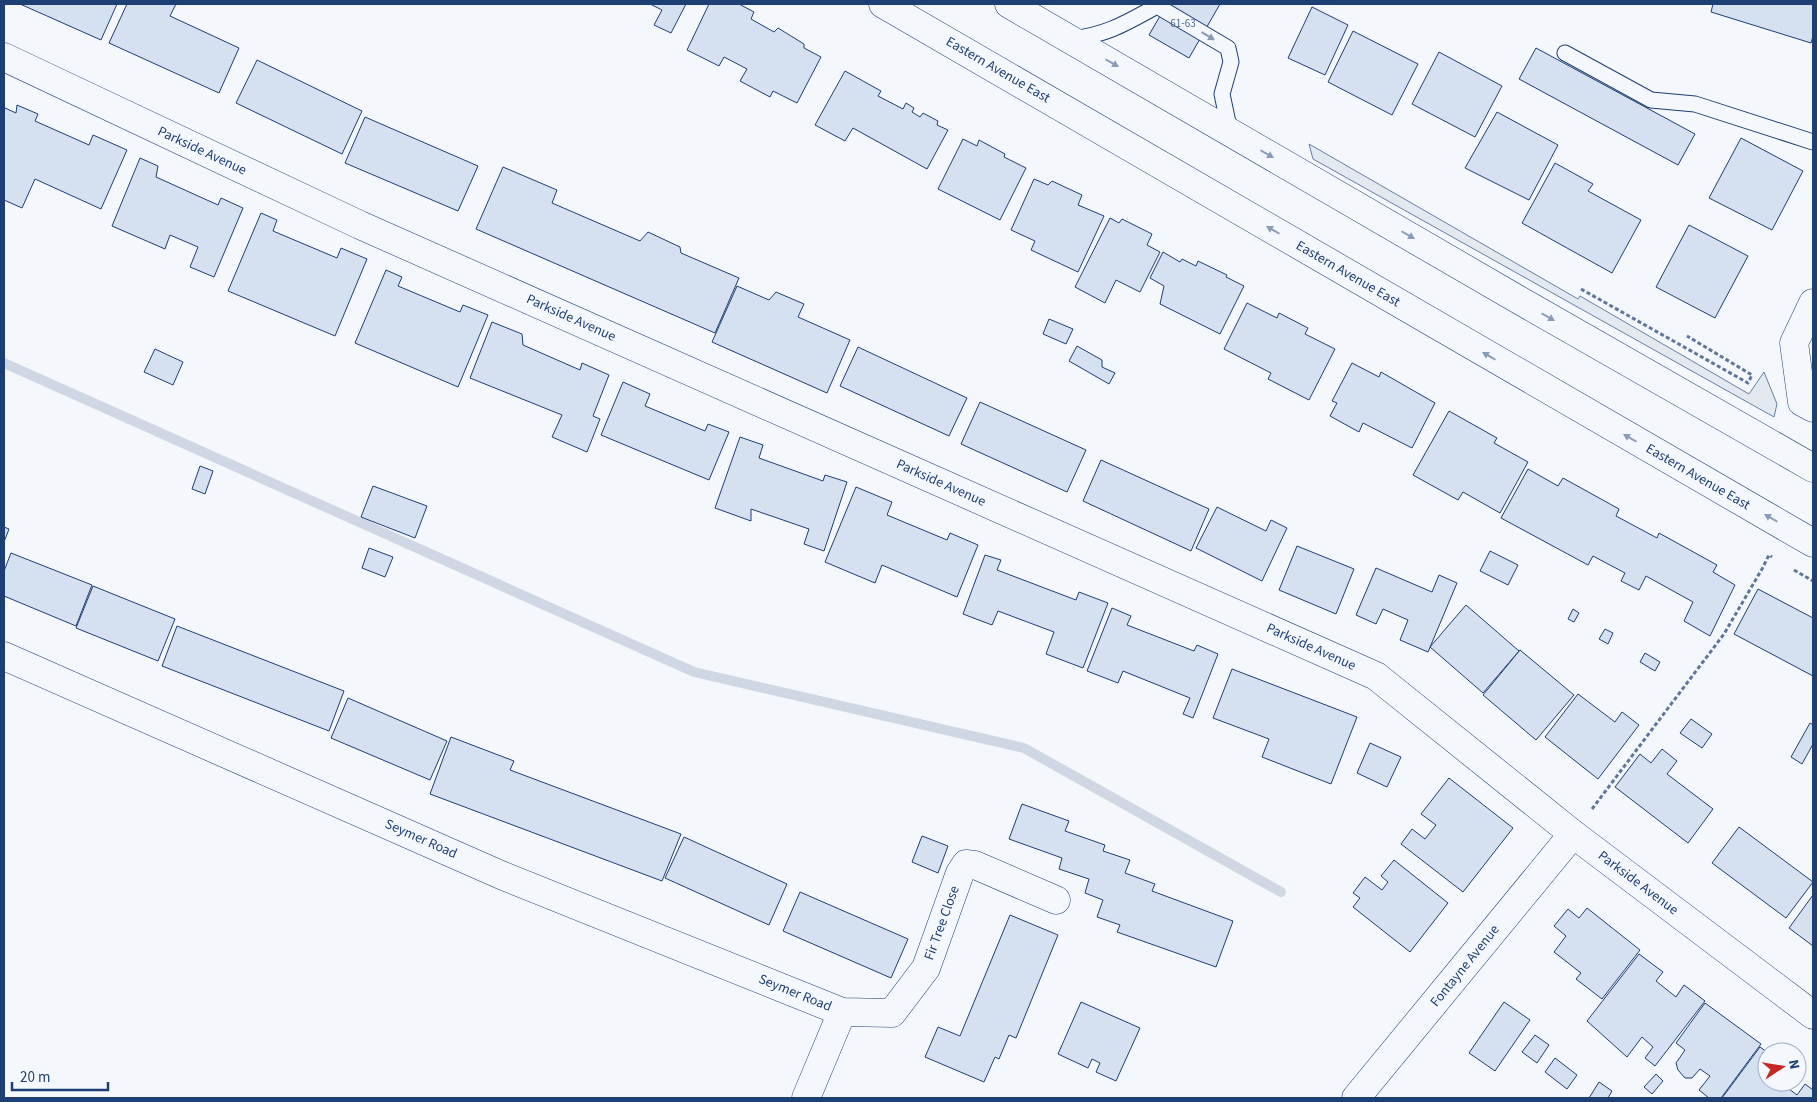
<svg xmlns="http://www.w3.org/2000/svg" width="1817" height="1102" viewBox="0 0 1817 1102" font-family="'Source Sans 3',sans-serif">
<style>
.green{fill:#e3e9f0;stroke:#687fa3}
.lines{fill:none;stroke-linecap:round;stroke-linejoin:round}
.stream{stroke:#cfd7e4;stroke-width:10}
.building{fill:#d5e0f0;stroke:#1d3f73}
.service-casing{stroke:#1d3f73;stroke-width:17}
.minor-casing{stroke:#1d3f73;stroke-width:29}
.trunk-casing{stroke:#1d3f73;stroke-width:29}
.path{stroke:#5e769c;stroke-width:3;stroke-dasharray:4 2.5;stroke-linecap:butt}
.service{stroke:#f4f7fb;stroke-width:15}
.minor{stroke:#f4f7fb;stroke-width:28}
.trunk{stroke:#f4f7fb;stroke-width:28}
.oneway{fill:#889bb7}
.labels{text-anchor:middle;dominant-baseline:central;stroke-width:4;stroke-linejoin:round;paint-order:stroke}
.number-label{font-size:11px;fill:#4b6792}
.street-label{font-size:14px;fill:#1d3f73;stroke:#f4f7fb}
</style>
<rect width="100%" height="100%" fill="#f4f7fb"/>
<polygon class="green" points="1309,144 1578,299 1580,296 1749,394 1764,372 1777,404 1774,417 1313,159"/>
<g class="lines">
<polyline class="stream" points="4,363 694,672 1024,748 1281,892"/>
</g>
<g class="building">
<polygon points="20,4 117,4 101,40"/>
<polygon points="127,4 176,4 170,16 239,48 219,93 109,43"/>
<polygon points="650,4 686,4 671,33 654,25 662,10"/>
<polygon points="709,4 739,4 754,12 751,19 774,32 778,28 804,44 804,48 821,57 797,103 773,91 770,97 740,81 747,69 724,57 719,66 687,50"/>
<polygon points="1167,4 1220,4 1189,58 1149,35"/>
<polygon points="1713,4 1813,4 1813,36 1811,43 1711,12"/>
<polygon points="1312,7 1348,25 1325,75 1288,58"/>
<polygon points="1353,31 1418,64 1392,115 1328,82"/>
<polygon points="1536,48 1695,134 1678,165 1519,79"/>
<polygon points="1439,52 1502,86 1475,137 1412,104"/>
<polygon points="257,60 362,111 342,154 236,103"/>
<polygon points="845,71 881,91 878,96 903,109 906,103 914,108 912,112 920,117 923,113 938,121 937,125 948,130 927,169 853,128 845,141 815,125"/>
<polygon points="17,105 38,114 35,121 89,145 93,135 127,150 101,209 35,179 22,208 4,200 4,110 5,108 16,113"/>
<polygon points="1497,112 1558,145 1529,200 1465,168"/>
<polygon points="365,117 478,166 458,211 345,163"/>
<polygon points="1741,138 1803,171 1772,230 1709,198"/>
<polygon points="963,139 977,146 979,140 1005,154 1004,157 1026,168 1000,220 938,189"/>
<polygon points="140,158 158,166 156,177 218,205 221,198 243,208 214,277 190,267 198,247 170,235 165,249 112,226"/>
<polygon points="1555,163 1593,184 1588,191 1641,220 1612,273 1522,223"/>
<polygon points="503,167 557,190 552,203 640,241 648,232 680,247 681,253 739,278 715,333 476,229"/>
<polygon points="1034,179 1048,185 1052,181 1082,195 1078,205 1104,216 1078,272 1031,250 1035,241 1011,230"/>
<polygon points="261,213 277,220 273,231 337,258 341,248 367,259 335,336 228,291"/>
<polygon points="1110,218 1119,223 1122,219 1152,234 1147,245 1160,252 1140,292 1116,280 1105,303 1075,287"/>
<polygon points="1689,225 1748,256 1715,318 1656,287"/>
<polygon points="1163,252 1180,262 1182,259 1196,266 1198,261 1227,275 1226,277 1244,286 1220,334 1160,304 1164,286 1150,278"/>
<polygon points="386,270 402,277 398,286 460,312 463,305 488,315 458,387 355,343"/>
<polygon points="737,286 769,300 776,292 804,304 798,317 850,340 827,393 712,342"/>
<polygon points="1247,303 1277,318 1279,313 1308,328 1305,334 1335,349 1309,400 1268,379 1271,373 1224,349"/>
<polygon points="1049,319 1073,329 1066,344 1043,334"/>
<polygon points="492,322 522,334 523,345 580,370 582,363 609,375 593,416 600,419 587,452 552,437 562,415 470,378"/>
<polygon points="1077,346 1102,360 1102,367 1115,373 1109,384 1069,361"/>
<polygon points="858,347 967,398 949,436 840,386"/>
<polygon points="155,349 183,362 173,385 144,372"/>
<polygon points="1352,363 1379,377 1381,372 1435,403 1412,448 1363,423 1359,432 1330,416 1337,403 1332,401"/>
<polygon points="623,382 650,394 645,406 705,431 708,424 729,432 709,480 601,435"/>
<polygon points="980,402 1086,450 1067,492 961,444"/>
<polygon points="1449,411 1497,438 1494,443 1528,462 1500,513 1463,492 1458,500 1413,475"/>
<polygon points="740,437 763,445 759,458 823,481 825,475 847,482 824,551 804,544 809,529 751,509 751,521 715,508"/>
<polygon points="1101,460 1209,509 1191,551 1083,501"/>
<polygon points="200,466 213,471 205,494 192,489"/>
<polygon points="1528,469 1558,486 1563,478 1619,509 1616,516 1657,538 1659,533 1717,565 1713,572 1735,585 1710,636 1684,621 1693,602 1646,576 1639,590 1621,581 1625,573 1593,556 1588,565 1501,518"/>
<polygon points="373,486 427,506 415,538 361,517"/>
<polygon points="856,487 892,502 887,515 947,540 950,533 978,545 957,597 882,565 875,583 825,562"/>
<polygon points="1217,507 1266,531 1271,520 1287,528 1262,581 1196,548"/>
<polygon points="4,527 9,529 4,542"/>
<polygon points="1297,546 1354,569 1336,614 1279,590"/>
<polygon points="369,548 393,557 385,577 362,568"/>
<polygon points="1490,551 1518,565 1508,585 1480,571"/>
<polygon points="11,553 92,585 76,626 4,596 4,571"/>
<polygon points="985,555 1001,560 997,570 1076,600 1079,592 1108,603 1083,668 1046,654 1054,632 998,611 992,625 963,614"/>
<polygon points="1376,568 1432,592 1439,575 1457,583 1428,652 1400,640 1408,620 1383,609 1376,624 1356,615"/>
<polygon points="93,586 175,619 158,661 76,628"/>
<polygon points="1758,589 1813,618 1813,676 1734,634"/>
<polygon points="1466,605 1519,651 1483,693 1430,647"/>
<polygon points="1112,608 1131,616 1127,625 1194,651 1197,645 1218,654 1193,718 1183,714 1190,698 1123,671 1118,683 1087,671"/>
<polygon points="1573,609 1579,613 1574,622 1568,619"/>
<polygon points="177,626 344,691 329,731 162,666"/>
<polygon points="1605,629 1613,633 1608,644 1599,639"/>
<polygon points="1520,650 1574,695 1536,740 1483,695"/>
<polygon points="1645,653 1660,662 1655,671 1640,662"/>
<polygon points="1232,669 1357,717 1331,784 1262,757 1269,739 1213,718"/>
<polygon points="1578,694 1615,722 1622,712 1639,725 1598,779 1545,737"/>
<polygon points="348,698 447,741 430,780 331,738"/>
<polygon points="1691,719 1712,734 1702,748 1680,733"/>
<polygon points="1810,723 1813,725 1813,744 1802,764 1791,757"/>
<polygon points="451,737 514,761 510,770 681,834 662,881 430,794"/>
<polygon points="1370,743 1401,757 1387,787 1357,773"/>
<polygon points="1662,749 1677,761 1667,774 1713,809 1688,843 1615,787 1640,754 1651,763"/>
<polygon points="1449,778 1513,828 1463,892 1401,844 1412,829 1425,839 1436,825 1421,814"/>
<polygon points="1022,804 1069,821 1065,831 1105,845 1103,851 1130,860 1125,873 1155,884 1152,891 1233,921 1216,967 1117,932 1120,925 1097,917 1103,900 1085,893 1089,879 1059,869 1062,858 1009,839"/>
<polygon points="1739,827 1813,882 1786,918 1712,863"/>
<polygon points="922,836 948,846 938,873 912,862"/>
<polygon points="684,837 787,884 769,925 665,878"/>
<polygon points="1394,860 1448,903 1410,952 1353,907 1360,898 1353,893 1365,877 1382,890 1388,882 1381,876"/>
<polygon points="800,892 908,939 891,978 783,931"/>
<polygon points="1813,895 1813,946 1789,928"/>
<polygon points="1587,908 1640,950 1602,999 1576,979 1581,973 1554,952 1566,936 1554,926 1568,909 1579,918"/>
<polygon points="1010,915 1058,935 1016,1038 1009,1035 999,1059 995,1057 984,1082 925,1057 938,1027 960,1036"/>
<polygon points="1639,954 1663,972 1656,981 1676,997 1684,985 1705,1001 1655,1066 1645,1058 1653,1047 1642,1037 1627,1057 1587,1021"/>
<polygon points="1081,1002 1140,1028 1116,1081 1096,1072 1100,1063 1092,1059 1088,1068 1058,1054"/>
<polygon points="1504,1002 1530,1020 1495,1071 1469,1053"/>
<polygon points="1705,1003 1761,1044 1721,1098 1709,1098 1699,1090 1710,1076 1700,1069 1692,1078 1685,1078 1678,1070 1676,1063 1685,1050 1676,1043"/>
<polygon points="1535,1035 1549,1045 1537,1063 1522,1052"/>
<polygon points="1760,1047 1767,1052 1767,1082 1780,1082 1797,1095 1805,1084 1813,1090 1813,1098 1722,1098"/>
<polygon points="1555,1058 1577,1075 1567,1089 1545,1072"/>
<polygon points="1656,1074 1663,1081 1652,1094 1644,1087"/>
<polygon points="1599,1082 1612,1091 1608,1098 1589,1098"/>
</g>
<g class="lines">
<g class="service-casing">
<g id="service">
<path d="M1071 39C1107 35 1126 23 1157 6L1228 48 1231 62 1222 94 1230 132"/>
<polyline points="1565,53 1651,100 1695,104 1813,142"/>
</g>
</g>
<g class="minor-casing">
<g id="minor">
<polyline points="4,57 360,225 1376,676 1573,834 1813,1015"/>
<polyline points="1813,303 1794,343 1802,402 1813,408"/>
<polyline points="4,656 501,875 842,1012 892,1013 926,968 960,873 966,864 975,865 1056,900"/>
<polyline points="806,1098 842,1012"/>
<polyline points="1356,1098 1573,834"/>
</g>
</g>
<g class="trunk-casing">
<g id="trunk">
<polyline points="883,4 1813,543"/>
<polyline points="1009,4 1519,300 1813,468"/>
</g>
</g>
<g class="path">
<polyline points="1581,289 1748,383 1752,375 1687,336"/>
<polyline points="1794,570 1813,581"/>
<polyline points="1592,809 1724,634 1762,569 1769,555 1772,557"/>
</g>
<use href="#service" class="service"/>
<use href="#minor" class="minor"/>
<use href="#trunk" class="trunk"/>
</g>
<defs><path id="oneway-solid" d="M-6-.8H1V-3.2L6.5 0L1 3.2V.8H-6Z" transform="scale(1.25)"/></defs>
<g class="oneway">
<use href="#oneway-solid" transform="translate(1208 36) rotate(31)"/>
<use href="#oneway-solid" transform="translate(1112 63) rotate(30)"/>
<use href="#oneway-solid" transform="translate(1267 154) rotate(30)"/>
<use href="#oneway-solid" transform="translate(1273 230) rotate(-150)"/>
<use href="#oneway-solid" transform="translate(1408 235) rotate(30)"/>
<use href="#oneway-solid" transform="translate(1548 317) rotate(30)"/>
<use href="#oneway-solid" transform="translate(1489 356) rotate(-150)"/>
<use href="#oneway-solid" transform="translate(1630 438) rotate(-150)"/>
<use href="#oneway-solid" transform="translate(1771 518) rotate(-150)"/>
</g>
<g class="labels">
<g class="number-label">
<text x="1183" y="23">61-63</text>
</g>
<g class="street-label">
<text transform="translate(998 70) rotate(30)">Eastern Avenue East</text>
<text transform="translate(202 151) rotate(25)">Parkside Avenue</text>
<text transform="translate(1348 274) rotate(30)">Eastern Avenue East</text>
<text transform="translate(571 318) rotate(24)">Parkside Avenue</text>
<text transform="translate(1698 477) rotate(30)">Eastern Avenue East</text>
<text transform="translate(941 483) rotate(24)">Parkside Avenue</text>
<text transform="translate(1311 647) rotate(24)">Parkside Avenue</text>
<text transform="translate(421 839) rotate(24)">Seymer Road</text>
<text transform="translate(1638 883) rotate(37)">Parkside Avenue</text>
<text transform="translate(942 923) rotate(-70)">Fir Tree Close</text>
<text transform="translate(1465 966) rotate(-51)">Fontayne Avenue</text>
<text transform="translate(795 993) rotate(22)">Seymer Road</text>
</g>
</g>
<rect width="1817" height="1102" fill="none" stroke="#1d3f73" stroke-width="10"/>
<g transform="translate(1782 1067) rotate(78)"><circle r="24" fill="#f4f7fb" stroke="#9eadc5"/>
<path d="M0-4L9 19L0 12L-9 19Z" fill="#c62828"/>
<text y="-8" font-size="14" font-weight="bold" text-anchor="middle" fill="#1d3f73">N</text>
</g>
<path d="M12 1082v8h96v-8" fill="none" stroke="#1d3f73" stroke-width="2.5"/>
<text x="20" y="1082" font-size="15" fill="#1d3f73" stroke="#f4f7fb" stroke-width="4" paint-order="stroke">20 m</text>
</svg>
